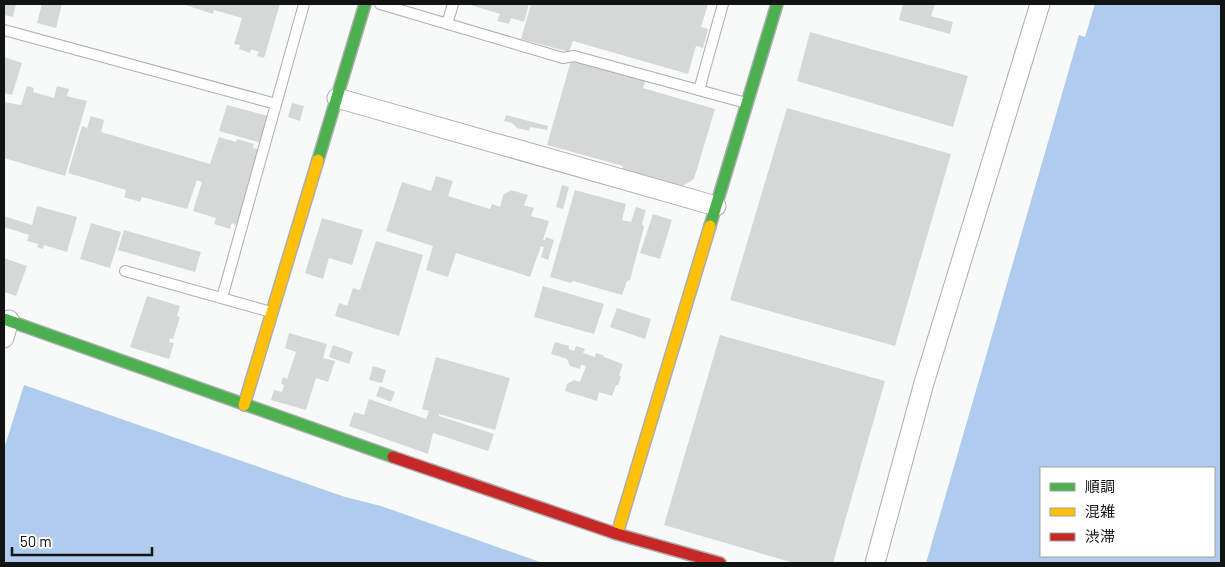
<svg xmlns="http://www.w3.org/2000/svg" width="1225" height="567" viewBox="0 0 1225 567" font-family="Barlow,'Noto Sans JP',sans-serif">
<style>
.water{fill:#afcbed;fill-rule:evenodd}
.building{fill:#d6d8d8}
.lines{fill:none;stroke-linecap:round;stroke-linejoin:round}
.lane-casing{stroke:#acaeae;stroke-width:12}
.street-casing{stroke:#acaeae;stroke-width:21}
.fast-casing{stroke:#acaeae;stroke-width:14}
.slow-casing{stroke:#acaeae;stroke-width:14}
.jam-casing{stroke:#acaeae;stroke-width:14}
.lane{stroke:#fefefe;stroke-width:10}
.street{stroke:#fefefe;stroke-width:19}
.fast{stroke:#4caf50;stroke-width:11}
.slow{stroke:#ffc107;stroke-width:11}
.jam{stroke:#c62828;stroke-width:11}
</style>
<rect width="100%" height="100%" fill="#f8fafa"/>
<g class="water">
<path d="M1095 4H1221V563H926L1079 35 1085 37ZM1041 468H1214V556H1041Z"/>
<polygon points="24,385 345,497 381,506 543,563 4,563 4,449"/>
</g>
<g class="building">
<polygon points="4,4 16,4 13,17 4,15"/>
<polygon points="42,4 62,4 56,28 37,23"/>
<polygon points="182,4 280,4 264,58 257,56 259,52 251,49 250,53 239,49 240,45 234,44 242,18 214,10 213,14"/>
<polygon points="467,4 529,4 524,22 511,18 509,24 497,21 500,14"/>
<polygon points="531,4 708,4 701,27 708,29 703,48 696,46 688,74 573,41 569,52 521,39"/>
<polygon points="903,4 935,4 931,16 953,22 950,34 899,20"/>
<polygon points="810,32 968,76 953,127 797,81"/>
<polygon points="4,57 22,63 12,95 4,93"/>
<polygon points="572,57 646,79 643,88 715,109 694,179 681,187 622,170 623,166 547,145"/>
<polygon points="27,86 34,88 33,92 54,98 57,86 69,89 67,96 87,101 65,176 4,158 4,102 21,105"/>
<polygon points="292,103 304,106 300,121 288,117"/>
<polygon points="227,105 268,116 261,143 219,131"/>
<polygon points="787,108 951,154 895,346 730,300"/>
<polygon points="506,115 548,126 547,130 530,127 529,131 517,128 512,123 504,121"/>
<polygon points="91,116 104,120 101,132 210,164 219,137 236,142 237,139 254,144 253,148 260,150 236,225 232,223 230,229 214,224 216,218 193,211 202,182 197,180 187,209 142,197 140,202 124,197 126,190 68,173 82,126 87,128"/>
<polygon points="436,176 453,181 448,196 490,209 492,204 500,207 503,195 511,190 528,195 524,205 534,208 531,216 549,221 543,240 545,240 546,237 554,240 548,260 541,257 544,247 541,246 530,277 456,253 448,277 426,270 433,246 386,231 402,182 431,191"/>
<polygon points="562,185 569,187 563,209 556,207"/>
<polygon points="575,190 626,204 622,220 631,222 636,207 646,210 642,224 644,227 630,280 627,281 622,295 573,281 571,283 550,277"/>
<polygon points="37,206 77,217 67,252 44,245 43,249 37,247 38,244 27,241 29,235 4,227 4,216 32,225"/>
<polygon points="653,214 672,220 660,259 640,253"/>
<polygon points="322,218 363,230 352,265 329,258 323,279 305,273"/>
<polygon points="91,223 121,232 110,268 80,259"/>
<polygon points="124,230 201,252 195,272 118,250"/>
<polygon points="376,241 423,255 399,336 335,316 339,303 347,306 353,288 360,290"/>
<polygon points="4,258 27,266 16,296 4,292"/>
<polygon points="543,286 604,304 594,334 534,317"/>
<polygon points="147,296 180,306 177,316 180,317 173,339 170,338 169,342 174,343 169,359 130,347"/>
<polygon points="617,308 651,319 645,339 610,327"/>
<polygon points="289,333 327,344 323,358 335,361 328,382 316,378 306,410 271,400 274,390 282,392 284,385 281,384 283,377 287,379 296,352 285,348"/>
<polygon points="720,335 885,381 833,563 794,563 664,525"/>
<polygon points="555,342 569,346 569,349 574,351 576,346 585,349 583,353 595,357 596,353 603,355 604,357 623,364 619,375 621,377 618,385 616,385 612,396 599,392 597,401 565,391 567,384 574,380 580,382 586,366 581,365 580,369 570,366 567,359 551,354"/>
<polygon points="333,345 353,352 349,364 329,357"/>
<polygon points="436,357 510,378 495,430 439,414 439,416 494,434 488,451 433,433 428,454 349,426 354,412 364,415 369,399 426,419 429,411 422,409"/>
<polygon points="373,366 386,370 382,383 369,380"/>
<polygon points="380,386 395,392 391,402 376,396"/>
</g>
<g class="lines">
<g class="lane-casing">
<g id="lane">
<polyline points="380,4 563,58 574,56 746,103"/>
<polyline points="447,24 453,4"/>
<polyline points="4,30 276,104"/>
<polyline points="699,90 723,4"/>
<polyline points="125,271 271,312"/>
<polyline points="222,298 304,4"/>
</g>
</g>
<g class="street-casing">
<g id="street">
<polyline points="337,98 716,206"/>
<polyline points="4,338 9,320"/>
<polyline points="875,563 924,383 1040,4"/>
</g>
</g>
<g class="fast-casing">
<g id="fast">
<polyline points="318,160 365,4"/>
<polyline points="710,226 777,4"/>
<polyline points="4,319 393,457"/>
</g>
</g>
<g class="slow-casing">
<g id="slow">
<polyline points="244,405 318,160"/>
<polyline points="617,534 710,226"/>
</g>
</g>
<g class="jam-casing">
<polyline id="jam" points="393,457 617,534 720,563"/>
</g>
<use href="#lane" class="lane"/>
<use href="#street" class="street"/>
<use href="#fast" class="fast"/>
<use href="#slow" class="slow"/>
<use href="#jam" class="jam"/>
</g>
<rect width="1225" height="567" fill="none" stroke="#121414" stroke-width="10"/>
<rect x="1040" y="467" width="175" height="90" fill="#ffffff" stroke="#a0a1a1"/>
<rect x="1050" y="483" width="25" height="8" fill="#4caf50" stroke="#a0a1a1"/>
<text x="1085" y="492" font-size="15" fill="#121414">順調</text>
<rect x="1050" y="508" width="25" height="8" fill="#ffc107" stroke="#a0a1a1"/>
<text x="1085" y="517" font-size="15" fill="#121414">混雑</text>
<rect x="1050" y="533" width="25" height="8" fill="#c62828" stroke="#a0a1a1"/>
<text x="1085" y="542" font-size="15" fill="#121414">渋滞</text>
<path d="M12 547v8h140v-8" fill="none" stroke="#121414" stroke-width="2.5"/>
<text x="20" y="547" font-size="15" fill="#121414" stroke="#ffffff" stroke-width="4" paint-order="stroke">50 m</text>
</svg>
